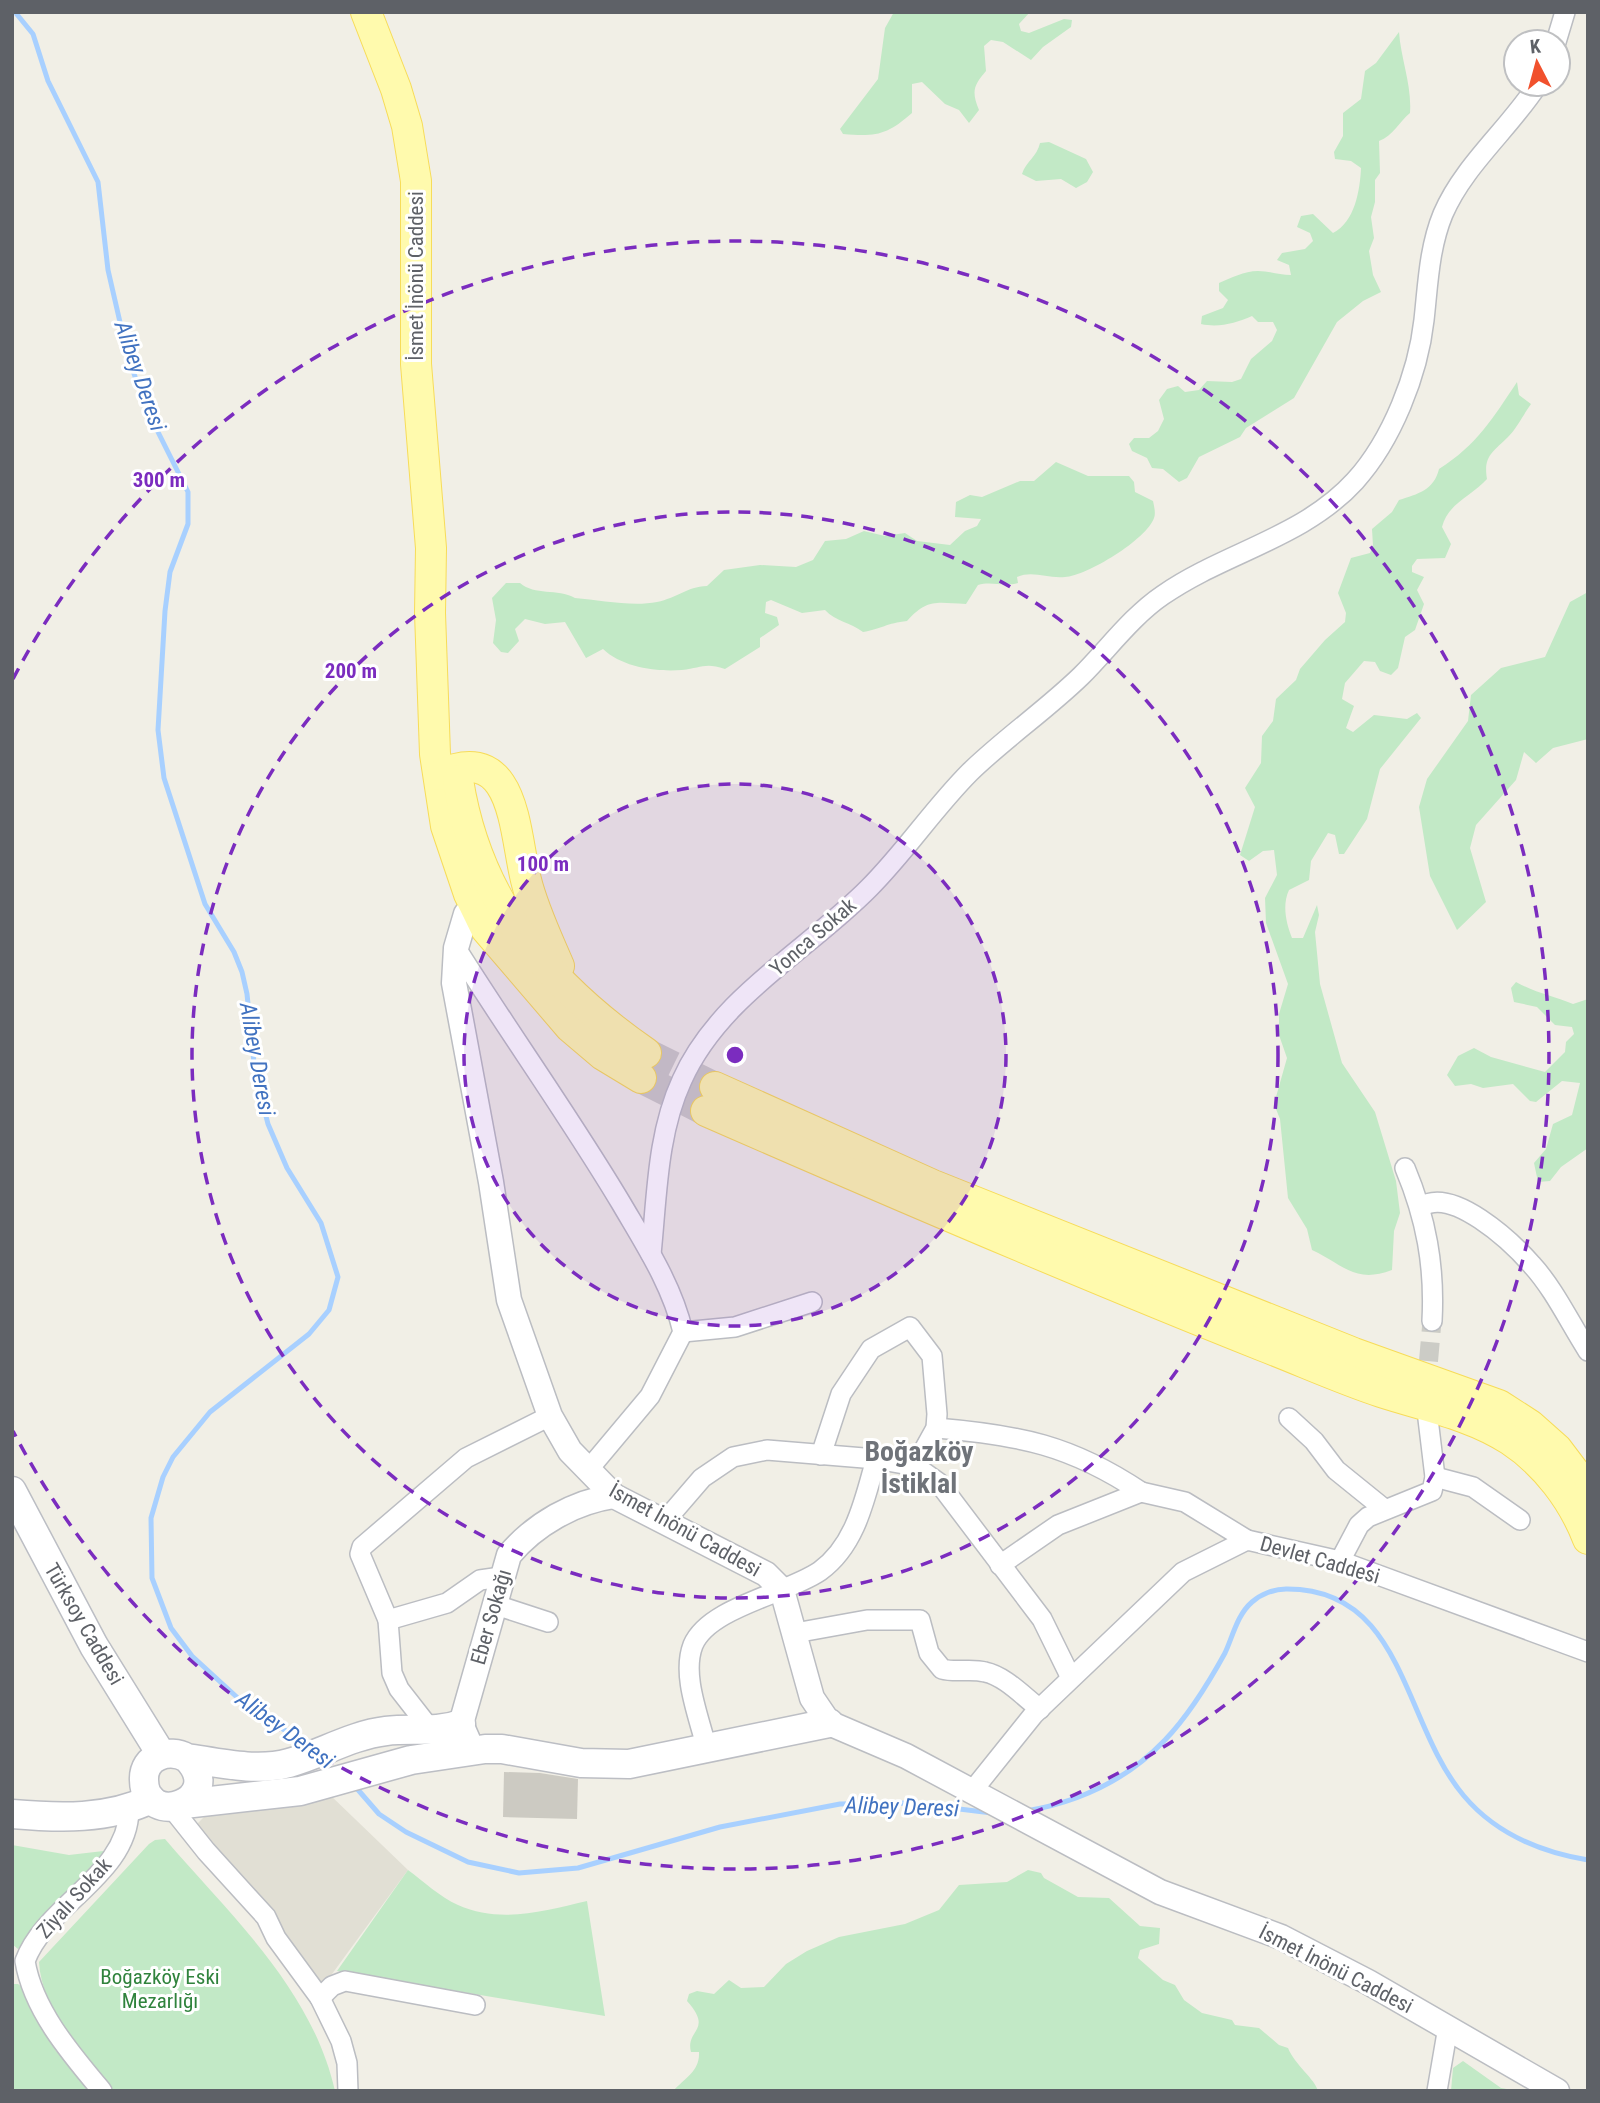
<svg xmlns="http://www.w3.org/2000/svg" width="1600" height="2103" viewBox="0 0 1600 2103" font-family="'Roboto Condensed',sans-serif">
<style>
.education{fill:#e1dfd4}
.green{fill:#c2e9c6}
.lines{fill:none;stroke-linecap:round;stroke-linejoin:round}
.stream{stroke:#a8d0ff;stroke-width:5}
.building{fill:#cccac2}
.minor-tunnel{stroke:#ccccc6;stroke-width:19;stroke-dasharray:19 10;stroke-linecap:butt}
.primary-tunnel{stroke:#ccccc6;stroke-width:30;stroke-dasharray:30 15;stroke-linecap:butt}
.minor-casing{stroke:#bbbdc2;stroke-width:22}
.tertiary-casing{stroke:#bbbdc2;stroke-width:27}
.secondary-casing{stroke:#bcbec4;stroke-width:31}
.primary-casing{stroke:#f7dc59;stroke-width:32}
.minor{stroke:#fff;stroke-width:19}
.tertiary{stroke:#fff;stroke-width:24}
.secondary{stroke:#fff;stroke-width:28}
.primary{stroke:#fffaad;stroke-width:30}
.ring{fill:none;stroke:#7b2cbf;stroke-width:3.5;stroke-dasharray:12 9}
.labels{text-anchor:middle;dominant-baseline:central;stroke-width:6;stroke-linejoin:round;paint-order:stroke}
.street-label{font-size:21px;fill:#5e6167;stroke:#fff}
.park-label{font-size:21px;fill:#30833d;stroke:#fff}
.water-label{font-size:23px;font-style:italic;fill:#4172c0;stroke:#fff}
.district-label{font-size:28px;font-weight:bold;fill:#6f7379;stroke:#fff}
.centre{fill:#7b2cbf;stroke:#fff;stroke-width:3.5}
.ring-label{font-size:21px;text-anchor:middle;font-weight:bold;fill:#7b2cbf;stroke:#fff;stroke-width:6;stroke-linejoin:round;paint-order:stroke}
</style>
<rect width="100%" height="100%" fill="#f1efe6"/>
<polygon class="education" points="328,1793 408,1870 324,1985 195,1826 207,1814"/>
<g class="green">
<path d="M894 12H1030L1019 24 1021 31 1029 33 1064 19 1072 20 1071 27 1043 47 1031 60 1003 42 991 40 984 46 986 71C974 85 971 91 979 110L969 123 959 110 945 104 922 82 912 84V113C887 135 876 137 843 134L840 129 878 79 885 28Z"/>
<path d="M1399 32C1401 60 1412 85 1410 113 1399 122 1393 136 1379 141L1380 173 1375 180V202L1371 217 1374 238 1369 251 1373 275 1381 292 1363 301 1337 322 1294 398 1246 428 1240 437 1199 457 1187 478 1179 482 1163 469 1152 468 1147 458 1132 451 1129 444 1134 438H1149L1158 431 1164 419 1159 400 1167 389 1178 386 1185 392 1199 390 1207 381 1232 382 1241 379 1251 359 1272 341 1277 330 1273 322H1258L1252 316C1236 323 1219 328 1201 324L1202 316 1223 308 1228 300 1219 291V283C1231 278 1244 271 1258 271 1269 271 1279 275 1291 275L1289 265 1277 260 1282 253 1305 249 1313 241 1310 233 1297 227 1301 216 1313 214 1333 233C1355 222 1360 190 1361 168L1351 161 1335 159 1334 152 1343 136V113L1361 99 1365 71 1376 63Z"/>
<path d="M1049 142 1086 159 1093 172 1087 182 1076 188 1061 179 1036 181 1022 174C1026 161 1037 157 1040 143Z"/>
<path d="M1517 382 1519 395 1531 404C1523 415 1517 428 1508 437 1493 452 1483 456 1487 479 1472 496 1448 503 1442 527L1451 544 1445 558 1417 559 1412 566V572L1424 577 1417 590 1424 604 1415 630 1405 637 1398 668 1391 675 1380 671 1375 662 1364 661 1345 683 1342 699 1354 706 1346 728 1353 732 1374 715 1407 719 1417 713 1421 718 1380 769 1367 819 1344 854H1339L1335 835 1328 833 1311 861 1309 880 1289 890C1282 905 1286 923 1292 938H1303L1317 905 1319 915 1315 932 1320 984 1342 1063 1375 1112 1396 1181 1400 1213 1394 1231 1392 1270C1355 1284 1344 1265 1312 1250L1307 1229 1288 1198 1280 1119 1274 1104 1287 1058 1279 1035V1014L1288 984 1266 923 1265 898 1277 875 1274 850 1263 851 1249 861 1240 855 1255 807 1245 788 1261 763 1262 736 1273 721 1276 699 1296 680 1300 669 1325 640 1345 622 1346 613 1338 593 1351 558 1370 553 1373 546 1372 529 1392 512 1399 500C1418 494 1434 490 1439 469 1477 445 1493 418 1517 382Z"/>
<path d="M1056 462 1088 476H1129L1134 482 1135 492 1153 501C1154 506 1156 513 1154 518 1147 539 1087 576 1065 577 1048 579 1033 570 1017 577L1018 583C1004 587 991 581 978 585L966 604C936 603 928 598 907 621 887 623 881 629 863 632 850 622 836 622 825 610L802 613 771 600 766 602 765 613 777 617 779 625 760 638V647L725 669C705 662 701 668 682 670 655 672 622 667 603 649L586 658 565 622 545 624 525 619 515 629 519 641 508 653 501 652 493 643 496 620 492 598 506 583H520C535 596 557 588 575 598 600 600 632 607 657 602 677 598 686 587 707 586L724 570 760 565 796 567 813 560 825 541 846 539 864 531 885 536 905 533 917 541 950 545 965 531 977 526 981 519 955 517 956 502 970 495 982 497 1020 481H1034Z"/>
<polygon points="1588,592 1588,739 1553,748 1536,763 1524,752 1516,780 1476,825 1470,848 1486,902 1457,930 1430,876 1419,807 1427,779 1468,721 1471,695 1501,668 1545,657 1570,602"/>
<path d="M1516 982C1536 993 1553 996 1573 1004L1588 999V1148L1561 1167 1550 1181 1538 1182 1534 1163 1546 1149 1553 1124 1572 1115 1580 1083 1562 1081 1536 1102 1530 1101 1513 1084 1483 1088 1471 1084 1455 1086 1447 1075 1458 1056 1474 1048 1491 1057 1545 1072 1565 1052 1566 1042 1574 1034 1572 1027 1555 1025 1537 1007 1514 1002 1511 988Z"/>
<path d="M165 1839C231 1916 312 1989 335 2091H114C84 2058 41 2008 39 1962L149 1844 155 1840Z"/>
<polygon points="12,1845 69,1855 112,1850 108,1861 18,1949 12,1944"/>
<path d="M408 1870C423 1881 440 1897 458 1905 501 1924 544 1911 587 1901L605 2016 337 1971Z"/>
<path d="M1028 1870 1041 1873 1044 1878 1078 1897 1109 1898 1140 1926 1160 1928 1159 1944 1140 1950 1138 1958 1163 1980 1175 1985 1184 2000 1202 2013 1232 2020 1235 2025 1259 2028 1279 2045 1288 2048C1295 2065 1315 2079 1318 2091H673C685 2078 700 2071 699 2052H691C685 2029 714 2031 687 2001L689 1994 697 1991 714 1994 729 1980 741 1988 764 1987 786 1964 807 1951 839 1937 905 1924 939 1910 959 1885 1007 1882Z"/>
<polygon points="12,1984 18,1984 26,1990 28,2005 56,2051 93,2091 12,2091"/>
<polygon points="1463,2061 1501,2088 1518,2091 1451,2091 1453,2068"/>
</g>
<g class="lines">
<g class="stream">
<polyline points="15,12 33,34 48,81 98,182 108,270 128,357 147,410 188,492 188,524 170,572 165,611 158,730 164,778 205,904 234,952 242,972 247,994 255,1073 268,1124 287,1168 321,1223 338,1277 329,1310 309,1334 210,1412 173,1457 163,1477 151,1518 152,1578 171,1628 192,1656 252,1711 310,1745"/>
<polyline points="353,1784 379,1814 406,1832 468,1862 519,1873 578,1868 720,1827 840,1804 910,1803 992,1813"/>
<path d="M1026 1811C1079 1802 1127 1780 1165 1740 1189 1715 1208 1684 1225 1653 1233 1636 1237 1615 1252 1602 1261 1594 1274 1589 1286 1589 1405 1588 1402 1723 1464 1796 1496 1834 1540 1852 1588 1860"/>
</g>
</g>
<polygon class="building" points="504,1772 540,1773 578,1779 577,1819 503,1817"/>
<g class="lines">
<polyline class="minor-tunnel" points="1426,1390 1432,1321"/>
<g class="primary-tunnel">
<polyline points="646,1053 715,1087"/>
<polyline points="641,1078 706,1111"/>
</g>
<g class="minor-casing">
<g id="minor">
<polyline points="1556,42 1565,12"/>
<path d="M456 948C510 1034 569 1116 621 1203 645 1244 672 1285 683 1332L650 1396 588 1470"/>
<path d="M1405 1168C1426 1218 1435 1266 1432 1321"/>
<path d="M1421 1207C1452 1186 1511 1241 1532 1265 1554 1289 1570 1323 1588 1351"/>
<path d="M651 1254C657 1196 657 1134 682 1080 719 997 807 951 869 888 905 852 934 808 970 772 1005 738 1046 710 1081 676 1108 649 1132 616 1163 595 1225 552 1303 538 1355 481 1392 440 1418 374 1424 320 1428 284 1429 248 1443 214 1464 165 1509 129 1538 84"/>
<polyline points="683,1332 735,1327 812,1302"/>
<polyline points="1289,1418 1314,1441 1336,1470 1383,1508"/>
<path d="M936 1428C1019 1435 1071 1445 1141 1492"/>
<polyline points="821,1455 841,1394 871,1349 910,1327 932,1356 937,1414 936,1428 915,1466"/>
<polyline points="1435,1477 1473,1487 1520,1520"/>
<polyline points="665,1521 702,1478 733,1457 767,1450 876,1459 915,1466 939,1483 1042,1619 1071,1678"/>
<polyline points="1340,1561 1359,1525 1368,1517 1432,1491 1435,1477 1428,1419"/>
<polyline points="1000,1565 1058,1525 1141,1492 1185,1502 1247,1540"/>
<polyline points="493,1604 548,1622"/>
<polyline points="388,1620 447,1603 480,1580 501,1577"/>
<path d="M795 1633 867 1620H920L929 1653 942 1669C956 1673 971 1668 985 1672 1005 1676 1024 1697 1040 1709"/>
<polyline points="431,1730 399,1689 392,1673 388,1620 360,1554 362,1547 466,1458 550,1416"/>
<path d="M707 1750C700 1719 681 1676 693 1645 709 1607 787 1594 820 1571 856 1545 865 1498 876 1459"/>
<polyline points="973,1790 1034,1714 1183,1572 1247,1540 1340,1561 1588,1652"/>
<polyline points="171,1807 206,1851 266,1917 276,1938 320,1998 341,2041 347,2063 348,2091"/>
<polyline points="320,1998 332,1986 345,1981 475,2005"/>
<path d="M102 2091C71 2054 33 2010 25 1961 46 1904 128 1875 129 1810"/>
<polyline points="1437,2091 1448,2027"/>
</g>
</g>
<g class="tertiary-casing">
<g id="tertiary">
<polyline points="474,904 466,914 456,948 454,983 491,1182 509,1300 550,1416 570,1451 614,1496 766,1574 782,1590 812,1698 829,1723 906,1756 1160,1892 1281,1937 1368,1982 1557,2091"/>
<path d="M468 1740 461 1724 509 1555C535 1524 574 1502 614 1496"/>
</g>
</g>
<g class="secondary-casing">
<g id="secondary">
<polyline points="12,1491 94,1646 161,1754"/>
<path d="M187 1758C228 1800 145 1831 144 1780 143 1756 169 1748 187 1758 220 1763 257 1772 289 1763 321 1754 352 1735 386 1731 412 1728 436 1733 461 1724"/>
<polyline points="184,1804 300,1791 411,1760 485,1749 502,1749 581,1763 629,1764 829,1723"/>
<path d="M12 1814C59 1818 108 1820 151 1799"/>
</g>
</g>
<g class="primary-casing">
<g id="primary">
<polyline points="366,12 396,89 407,126 416,181 416,364 431,548 430,613 435,754 446,826 469,894 486,929 570,1027 603,1055 641,1078"/>
<path d="M439 775C516 739 514 833 526 880 533 909 547 938 559 966"/>
<path d="M458 780C477 902 548 985 646 1053"/>
<polyline points="715,1087 933,1185 1354,1353 1499,1405 1530,1425 1557,1449 1588,1490"/>
<path d="M706 1111C891 1192 1075 1271 1263 1346 1302 1361 1341 1379 1381 1392 1424 1406 1472 1415 1510 1440 1545 1463 1573 1500 1588 1539"/>
</g>
</g>
<use href="#minor" class="minor"/>
<use href="#tertiary" class="tertiary"/>
<use href="#secondary" class="secondary"/>
<use href="#primary" class="primary"/>
</g>
<circle cx="735" cy="1055" r="271" fill="#7b2cbf" fill-opacity=".12"/>
<g class="ring">
<circle cx="735" cy="1055" r="271"/>
<circle cx="735" cy="1055" r="543"/>
<path d="M13 679A814 814 0 1 1 13 1431"/>
</g>
<g class="labels">
<g class="street-label">
<text transform="translate(416 276) rotate(-90)">İsmet İnönü Caddesi</text>
<text transform="translate(813 937) rotate(-41)">Yonca Sokak</text>
<text transform="translate(685 1530) rotate(29)">İsmet İnönü Caddesi</text>
<text transform="translate(1320 1560) rotate(16)">Devlet Caddesi</text>
<text transform="translate(491 1617) rotate(-74)">Eber Sokağı</text>
<text transform="translate(84 1624) rotate(60)">Türksoy Caddesi</text>
<text transform="translate(74 1898) rotate(-48)">Ziyalı Sokak</text>
<text transform="translate(1336 1969) rotate(27)">İsmet İnönü Caddesi</text>
</g>
<g class="park-label">
<text x="160" y="1977">Boğazköy Eski<tspan x="160" dy="24">Mezarlığı</tspan></text>
</g>
<g class="water-label">
<text transform="translate(140 376) rotate(71)">Alibey Deresi</text>
<text transform="translate(257 1059) rotate(80)">Alibey Deresi</text>
<text transform="translate(285 1730) rotate(36)">Alibey Deresi</text>
<text transform="translate(902 1807) rotate(2)">Alibey Deresi</text>
</g>
<g class="district-label">
<text x="919" y="1451">Boğazköy<tspan x="919" dy="32">İstiklal</tspan></text>
</g>
</g>
<circle cx="735" cy="1055" r="10" class="centre"/>
<g class="ring-label">
<text x="159" y="487">300 m</text>
<text x="351" y="678">200 m</text>
<text x="543" y="871">100 m</text>
</g>
<rect width="1600" height="2103" fill="none" stroke="#5e6167" stroke-width="28"/>
<g transform="translate(1537 63) rotate(354)"><circle r="33" fill="#ffffff" stroke="#bfc0c2" stroke-width="2"/>
<path d="M0-5L12 26L0 18L-12 26Z" fill="#f1512d"/>
<text y="-10" font-size="19" font-weight="bold" text-anchor="middle" fill="#5e6167">K</text>
</g>
</svg>
